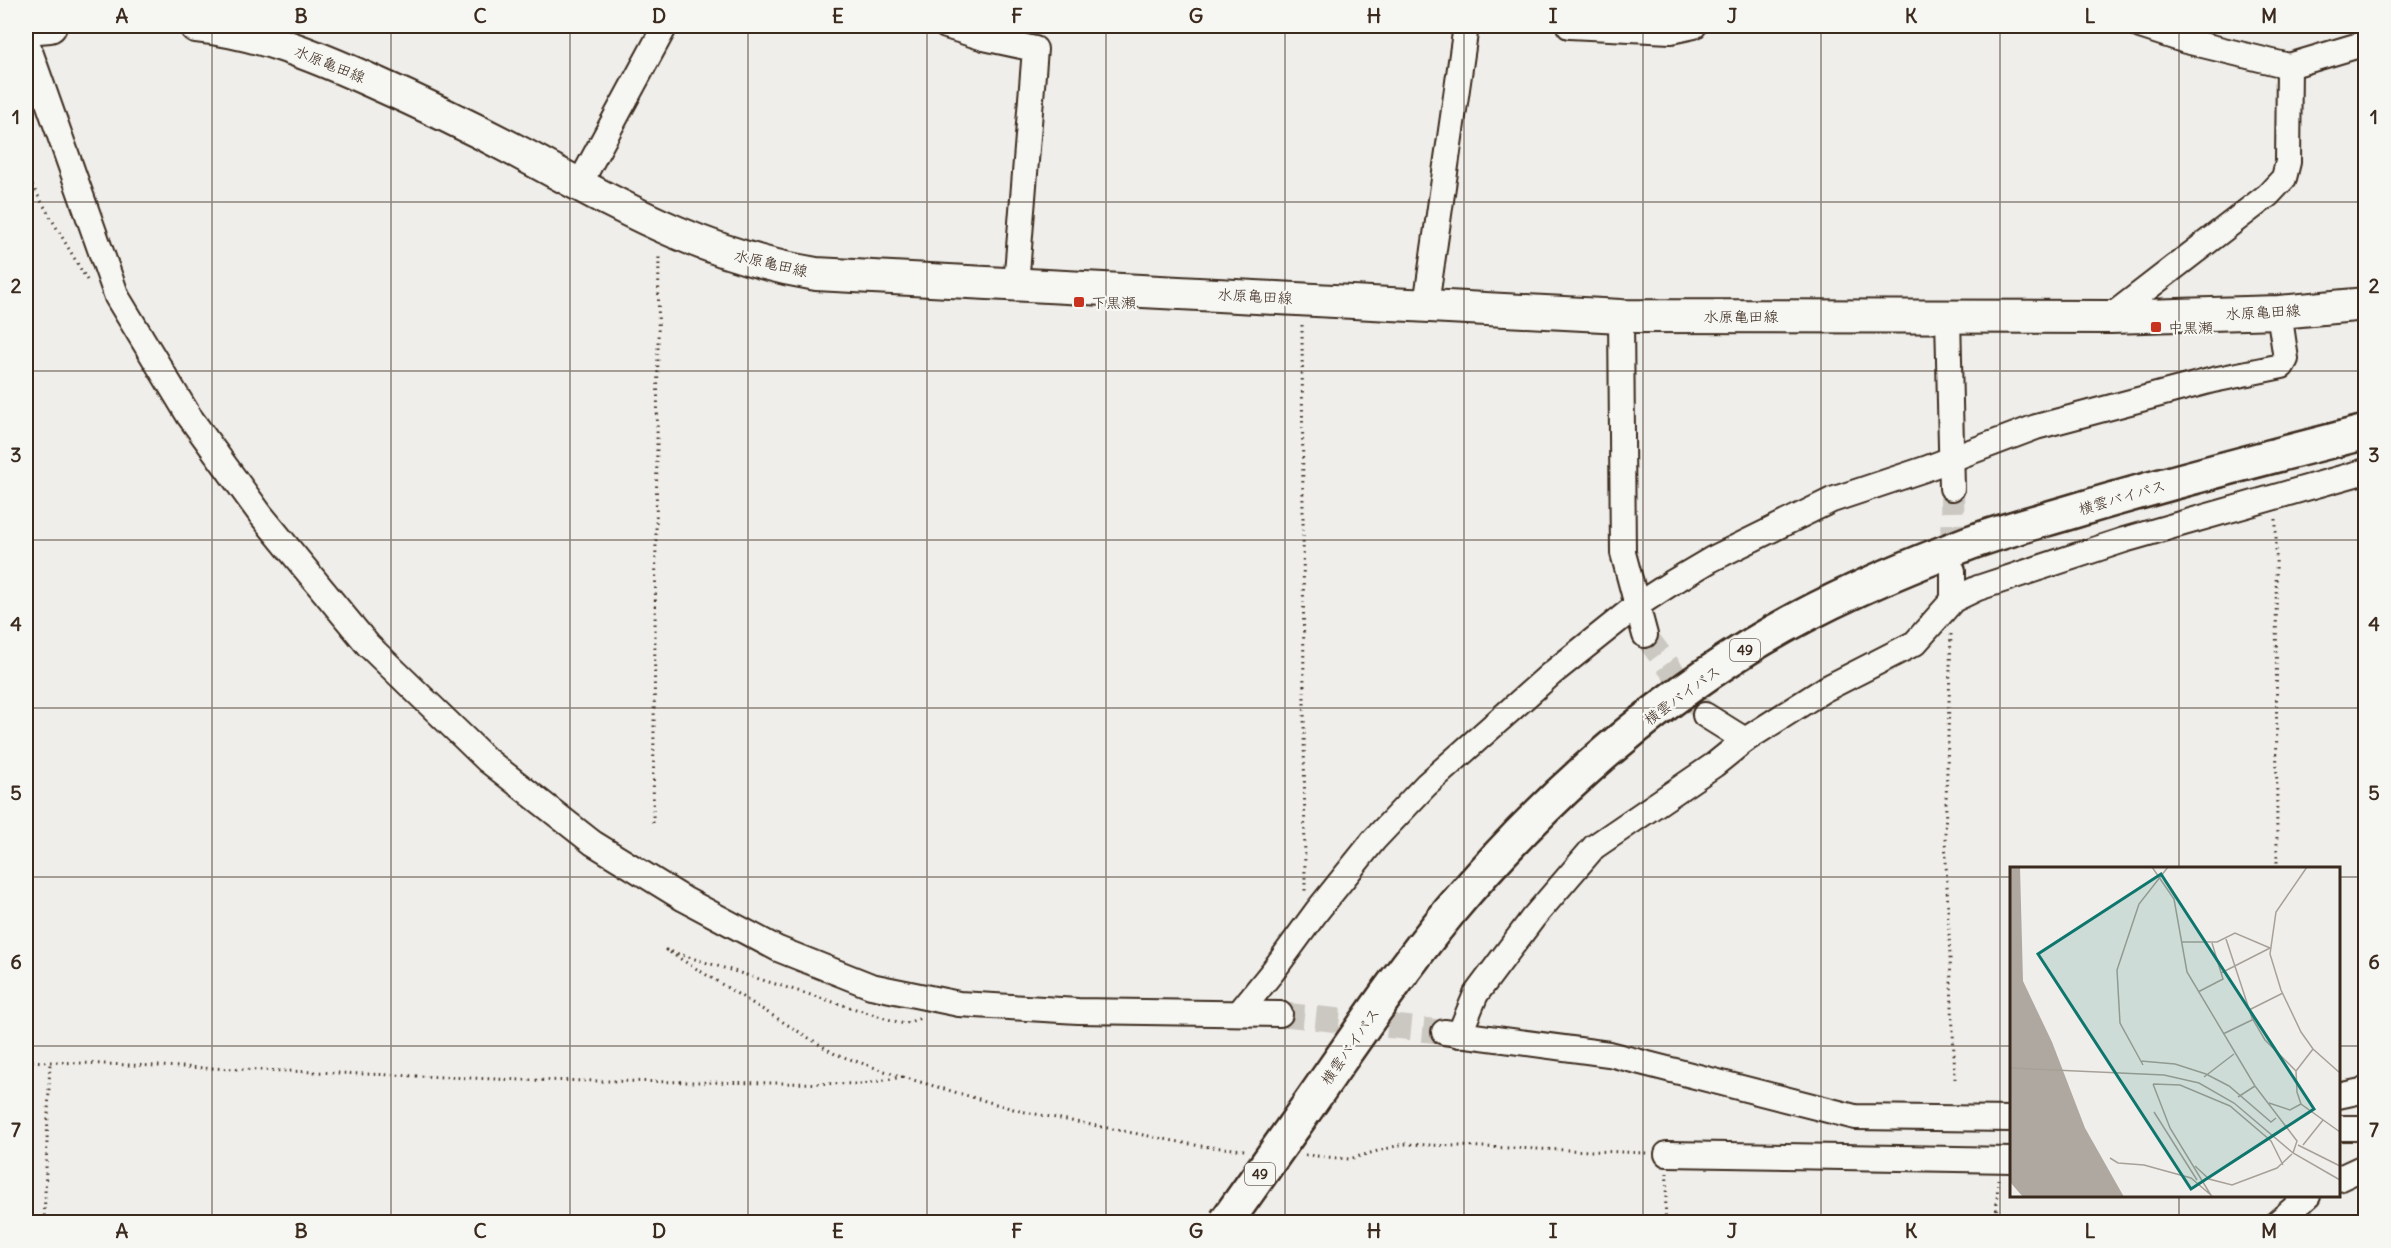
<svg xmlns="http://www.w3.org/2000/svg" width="2391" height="1248" viewBox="0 0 2391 1248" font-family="Delius,'Klee One',sans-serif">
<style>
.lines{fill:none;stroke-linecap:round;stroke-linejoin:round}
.minor-tunnel{stroke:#cbc7c1;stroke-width:24;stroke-dasharray:24 12;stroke-linecap:butt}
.minor-casing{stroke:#3b2a1e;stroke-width:28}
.major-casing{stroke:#3b2a1e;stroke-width:36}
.highway-casing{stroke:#3b2a1e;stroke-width:38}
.path{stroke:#3b2a1e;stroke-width:3;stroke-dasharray:1.5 4.5;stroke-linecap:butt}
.minor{stroke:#f6f6f2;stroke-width:24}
.major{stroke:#f6f6f2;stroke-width:32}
.highway{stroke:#f6f6f2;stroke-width:33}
.highway-bridge-casing{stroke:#3b2a1e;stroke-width:38;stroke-linecap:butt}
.highway-bridge{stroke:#f6f6f2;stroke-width:33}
.grid{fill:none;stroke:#3b2a1e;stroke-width:1.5;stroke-opacity:0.55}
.poi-dot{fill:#c8321e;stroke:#f6f6f2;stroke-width:2}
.labels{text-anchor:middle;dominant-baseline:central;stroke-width:4.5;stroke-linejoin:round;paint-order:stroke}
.shield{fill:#f6f6f2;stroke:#73675e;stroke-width:1.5}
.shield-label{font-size:14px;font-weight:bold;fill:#3b2a1e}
.street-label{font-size:15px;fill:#3b2a1e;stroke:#f6f6f2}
.poi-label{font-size:15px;fill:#3b2a1e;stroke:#f6f6f2;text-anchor:start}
.inset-road{fill:none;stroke:#a7a098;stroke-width:1.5}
.view{fill:#0f766e;fill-opacity:0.15;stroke:#0f766e;stroke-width:3}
.inset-edge{fill:none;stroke:#3b2a1e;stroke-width:3}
.neatline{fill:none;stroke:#3b2a1e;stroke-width:2}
.grid-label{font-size:20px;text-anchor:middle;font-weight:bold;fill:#3b2a1e}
</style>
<rect width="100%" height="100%" fill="#efeeea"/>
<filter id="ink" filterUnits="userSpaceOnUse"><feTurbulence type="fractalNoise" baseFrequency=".0167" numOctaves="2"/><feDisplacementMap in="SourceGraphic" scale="12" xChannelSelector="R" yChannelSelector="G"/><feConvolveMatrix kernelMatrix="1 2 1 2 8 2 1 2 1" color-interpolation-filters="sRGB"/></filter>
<g filter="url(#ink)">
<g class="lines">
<g class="minor-tunnel">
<polyline points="1952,488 1953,565"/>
<polyline points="1645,635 1705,715"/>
<polyline points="1280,1014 1444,1032"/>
</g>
<g class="minor-casing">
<g id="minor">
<polyline points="946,26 984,38 1035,49 1016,285"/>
<polyline points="1569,26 1671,31 1694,26"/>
<polyline points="2140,26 2186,41 2289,66 2366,43"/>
<polyline points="26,40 117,297 189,416 261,515 368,645 487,760 593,843 684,899 778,949 871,986 959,1004 1078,1011 1280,1014"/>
<polyline points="579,185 665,26"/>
<polyline points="1426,305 1466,26"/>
<polyline points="1621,316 1623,553 1645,635"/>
<polyline points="1948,317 1952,488"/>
<polyline points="2110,317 2268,195 2284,178 2288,162 2289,66"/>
<polyline points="1953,571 1953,600"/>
<polyline points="1705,715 1745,740"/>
<polyline points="1239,1013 1273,971 1317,911 1374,840 1426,785 1551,674 1636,606 1673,582 1712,559 1832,500 1925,469 2036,427 2213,380 2282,366 2286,359 2279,312"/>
<polyline points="1444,1032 1609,1054 1855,1117 2012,1119"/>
<polyline points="1459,1035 1476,994 1533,918 1594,847 1714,765 1745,740 1825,689 1915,643 1953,600 1978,588 2124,540 2366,471"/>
<polyline points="2338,1096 2366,1090"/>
<polyline points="2338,1128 2366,1128"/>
<polyline points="1667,1154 2012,1160"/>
<polyline points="2338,1179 2366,1166"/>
<polyline points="2278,1222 2308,1196"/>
</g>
</g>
<g class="major-casing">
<g id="major">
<path d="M196 26C257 32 313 55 369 80 421 103 473 128 524 155 621 207 705 256 816 274L1621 316 2110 317 2279 312 2366 304"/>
<polyline points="26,28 50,26"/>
</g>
</g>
<g class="highway-casing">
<path id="highway" d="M1294 1126C1345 1054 1394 979 1450 911 1534 810 1636 717 1747 648 1816 605 1894 572 1969 543 2004 530 2041 521 2077 510 2173 481 2269 457 2366 432"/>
</g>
<g class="path">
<polyline points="26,175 87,280"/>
<polyline points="1302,325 1305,891"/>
<polyline points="2276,519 2277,868"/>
<polyline points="1951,634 1945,837 1955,1079"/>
<polyline points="653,823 659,253"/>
<polyline points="26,1061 522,1080 862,1084 902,1077 835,1054 666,950 904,1024 921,1018"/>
<polyline points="903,1077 1020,1111 1200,1146 1245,1150"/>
<polyline points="1305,1155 1349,1159 1403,1144 1647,1153"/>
<polyline points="44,1222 50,1061"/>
<polyline points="1665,1222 1667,1173"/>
<polyline points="1996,1222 1998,1179"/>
</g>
<use href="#minor" class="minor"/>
<use href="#major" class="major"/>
<use href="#highway" class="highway"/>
<g class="highway-bridge-casing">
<polyline id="highway-bridge" points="1226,1222 1294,1126"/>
</g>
<use href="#highway-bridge" class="highway-bridge"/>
</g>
</g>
<path class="grid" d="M212 26V1222M391 26V1222M570 26V1222M748 26V1222M927 26V1222M1106 26V1222M1285 26V1222M1464 26V1222M1643 26V1222M1821 26V1222M2000 26V1222M2179 26V868M26 202H2366M26 371H2366M26 540H2366M26 708H2366M26 877H2012M2338 877H2366M26 1046H2012M2338 1046H2366M2179 1196V1222"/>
<g class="poi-dot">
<rect x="1073" y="296" width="12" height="12" rx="3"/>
<rect x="2150" y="321" width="12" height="12" rx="3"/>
</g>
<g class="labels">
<g class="shield">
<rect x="1730" y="639" width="30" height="22" rx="4.5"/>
<rect x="1245" y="1163" width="30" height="22" rx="4.5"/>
</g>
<g class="shield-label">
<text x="1745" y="650">49</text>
<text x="1260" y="1174">49</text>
</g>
<g class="street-label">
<text transform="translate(330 64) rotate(22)">水原亀田線</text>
<text transform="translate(771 263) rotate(13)">水原亀田線</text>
<text transform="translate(1255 296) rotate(3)">水原亀田線</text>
<text transform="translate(2263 312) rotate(-3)">水原亀田線</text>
<text x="1741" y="316">水原亀田線</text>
<text transform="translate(2122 497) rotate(-16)">横雲バイパス</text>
<text transform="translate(1682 695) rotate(-36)">横雲バイパス</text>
<text transform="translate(1350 1046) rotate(-55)">横雲バイパス</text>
</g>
<g class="poi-label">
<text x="1091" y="302">下黒瀬</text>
<text x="2168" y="327">中黒瀬</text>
</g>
</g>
<g transform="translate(2010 867)">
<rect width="330" height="330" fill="#efeeea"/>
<path d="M0 0H10L13 114 42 175 75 261 114 330H13L0 315Z" fill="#afa8a1"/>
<path class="inset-road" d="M142 0 164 32 177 105 245 219 287 274 283 286M297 0 266 45 260 87 271 123 291 165 303 182 330 206M216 72 242 151 255 173 286 204M171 75H207L225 66 260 81M211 106 260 81M188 125 213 112 202 76M239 143 273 126M213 167 244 152M303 182 286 204 287 225 291 237 330 265M131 194 165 197 196 207 219 219 261 255 266 251M133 198 110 156 107 103 129 37 158 0M0 201 154 208 189 216 224 236 283 286 330 313M194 210 224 187M143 217 170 218 220 239 261 274 273 298M143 217 160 261 202 330M228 230 245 219M259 236 280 243 291 237M144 245 187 313M288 278 330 299M293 278 313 253M100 291 108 296 134 298 181 311 202 329M185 299 199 312 222 318 267 301 282 287"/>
<path class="view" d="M151 7 304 242 181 322 28 87Z"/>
<rect width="330" height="330" class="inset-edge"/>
</g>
<rect width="2391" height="1248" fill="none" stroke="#f6f6f2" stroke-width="66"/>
<rect x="33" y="33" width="2325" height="1182" class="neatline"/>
<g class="grid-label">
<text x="122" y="23">A</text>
<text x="301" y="23">B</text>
<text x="480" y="23">C</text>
<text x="659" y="23">D</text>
<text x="838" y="23">E</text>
<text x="1017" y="23">F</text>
<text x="1196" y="23">G</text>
<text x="1374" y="23">H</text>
<text x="1553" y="23">I</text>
<text x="1732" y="23">J</text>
<text x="1911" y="23">K</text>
<text x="2090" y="23">L</text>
<text x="2269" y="23">M</text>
<text x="16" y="124">1</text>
<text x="2374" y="124">1</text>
<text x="16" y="293">2</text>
<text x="2374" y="293">2</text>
<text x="16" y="462">3</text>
<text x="2374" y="462">3</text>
<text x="16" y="631">4</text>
<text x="2374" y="631">4</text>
<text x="16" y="800">5</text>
<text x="2374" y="800">5</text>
<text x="16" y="969">6</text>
<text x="2374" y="969">6</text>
<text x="16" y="1137">7</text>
<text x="2374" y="1137">7</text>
<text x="122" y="1238">A</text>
<text x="301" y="1238">B</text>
<text x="480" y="1238">C</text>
<text x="659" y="1238">D</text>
<text x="838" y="1238">E</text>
<text x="1017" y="1238">F</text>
<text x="1196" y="1238">G</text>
<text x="1374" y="1238">H</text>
<text x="1553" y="1238">I</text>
<text x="1732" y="1238">J</text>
<text x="1911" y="1238">K</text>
<text x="2090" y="1238">L</text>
<text x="2269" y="1238">M</text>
</g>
</svg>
